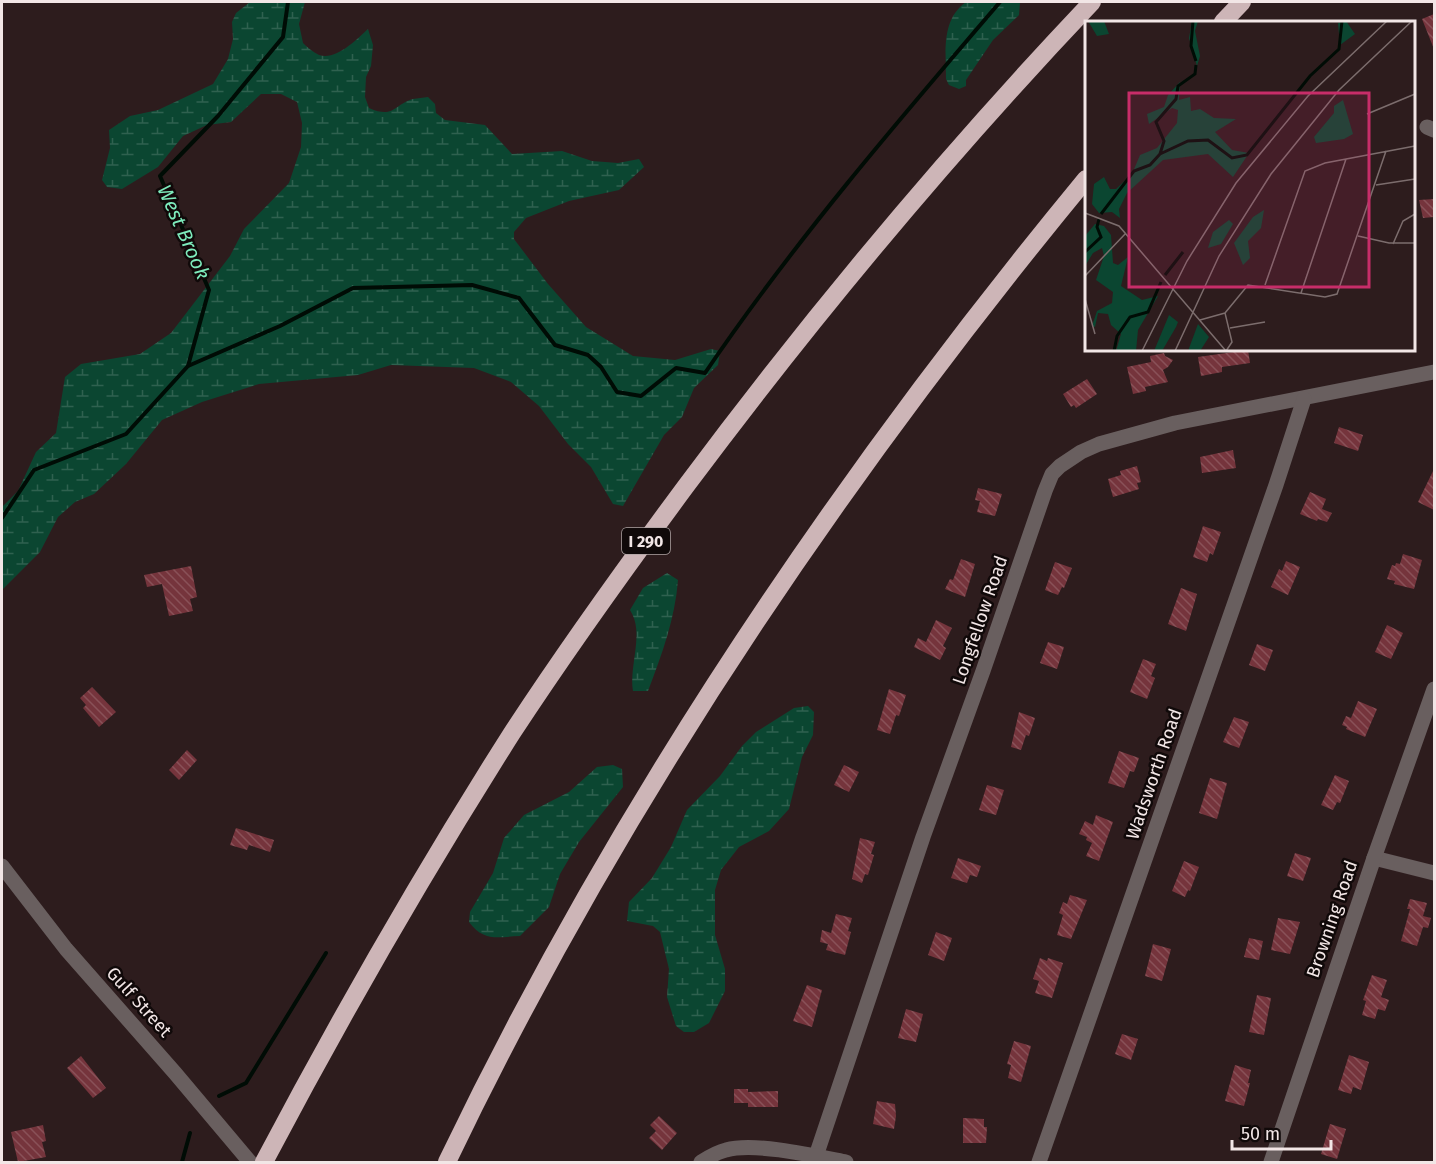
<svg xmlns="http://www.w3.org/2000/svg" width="1436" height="1164" viewBox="0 0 1436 1164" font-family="'Fira Sans',sans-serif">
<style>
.wetland{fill:url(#wetland-marsh)}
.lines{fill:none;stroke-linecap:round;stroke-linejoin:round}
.stream{stroke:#000c05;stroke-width:4}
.building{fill:url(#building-back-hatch)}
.minor{stroke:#695f5f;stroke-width:15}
.highway{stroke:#cdb5b7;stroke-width:18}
.labels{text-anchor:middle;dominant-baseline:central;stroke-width:5;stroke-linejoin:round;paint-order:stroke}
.shield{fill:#100909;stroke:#aea4a4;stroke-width:1.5}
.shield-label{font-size:16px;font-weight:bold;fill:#f2e6e6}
.street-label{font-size:18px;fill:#f2e6e6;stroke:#100909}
.water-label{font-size:20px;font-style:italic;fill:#7eebbc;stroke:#100909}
.inset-river{fill:none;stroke:#000c05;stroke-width:3}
.inset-road{fill:none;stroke:#7c6d6d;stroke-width:1.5}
.view{fill:#c72d69;fill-opacity:0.15;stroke:#c72d69;stroke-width:3}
.inset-edge{fill:none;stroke:#f2e6e6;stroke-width:3}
</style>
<defs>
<pattern id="wetland-marsh" width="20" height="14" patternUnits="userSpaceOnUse" patternTransform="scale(1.5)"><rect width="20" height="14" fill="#0b4631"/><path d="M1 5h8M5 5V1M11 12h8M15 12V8" fill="none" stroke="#2f614f"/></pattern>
<pattern id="building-back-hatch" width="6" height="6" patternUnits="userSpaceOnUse" patternTransform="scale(1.5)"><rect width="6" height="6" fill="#75343c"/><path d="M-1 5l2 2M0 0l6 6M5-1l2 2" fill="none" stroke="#895158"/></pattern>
</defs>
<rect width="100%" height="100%" fill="#2d1c1d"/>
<g class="wetland">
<path d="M250 2H305L299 24 303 43C307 47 313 52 319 55 336 61 357 39 368 29L373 45 371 66 366 77 365 97 369 108C394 119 393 105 413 99 418 98 423 98 428 97L435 104 436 113 445 120 485 125 512 154 562 151 592 161 618 163 639 159 644 167 619 190 569 201 526 218 514 232V239L548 284 586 327 633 356 675 360 711 349 720 351 718 365 694 388 682 417 664 435 623 506 613 504 591 467 568 444 539 406 511 382 474 368 391 365 358 375 259 384 202 402 162 420 126 464 94 494 75 502 58 517 40 552 2 590V507L18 491 36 452 56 433 65 377 81 364 140 354 171 333 230 256 244 229 289 183 301 147 302 123 297 102 281 94H261L231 122 207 125 183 136 158 167 122 189 107 187 102 180 110 148 109 130 130 116 158 110 213 84 228 59 233 39 232 22 236 13Z"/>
<path d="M966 2H1020L1019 15 993 40 966 80V86L959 89 949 85 946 79C946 51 941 20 966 2Z"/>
<path d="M667 573 678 580C675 619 662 654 648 691H633C629 664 645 633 630 610L643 588Z"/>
<polygon points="808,706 814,712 813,735 802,757 789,809 769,831 739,847 721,870 715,890 715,935 725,969 725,991 709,1023 694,1032 684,1032 676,1026 667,997 669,969 660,932 653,926 627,921 629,902 652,878 671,847 687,810 720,776 742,746 756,732 794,708"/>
<path d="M613 765 622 769 623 787 579 842 560 874 549 907 520 936C497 937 484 942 469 922L470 912 493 873 504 838 524 815 569 792 597 767Z"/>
</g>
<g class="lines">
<g class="stream">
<path d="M188 366 280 326 353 288 472 285 519 298 555 345 588 355 601 367 617 392 641 396 676 368 705 373C794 242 897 122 1000 2"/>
<polyline points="2,518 34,470 126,434 188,366 209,290 160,176 218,116 283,37 288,2"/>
<polyline points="219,1096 246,1083 326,953"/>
<polyline points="182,1162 190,1133"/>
</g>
</g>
<g class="building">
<polygon points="1434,14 1434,49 1422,19"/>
<polygon points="1434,199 1434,217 1423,218 1419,200"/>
<polygon points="1248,350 1250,363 1222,367 1222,372 1201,376 1198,357"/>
<polygon points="1164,353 1165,356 1173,360 1168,367 1163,370 1168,382 1145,387 1146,391 1133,394 1127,367 1151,362 1150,356"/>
<polygon points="1087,379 1097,394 1076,408 1074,405 1071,407 1063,394"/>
<polygon points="1339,427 1363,435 1358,451 1334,443"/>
<polygon points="1233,450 1236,468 1202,473 1200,457"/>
<polygon points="1137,466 1141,482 1137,483 1139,489 1113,497 1108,479 1121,475 1120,471"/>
<polygon points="1434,469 1434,510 1418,502"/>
<polygon points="978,488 1002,494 995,516 977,512 980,501 975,500"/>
<polygon points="1310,492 1326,499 1322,509 1332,513 1327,522 1318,519 1317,521 1300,514"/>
<polygon points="1203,526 1221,532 1213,555 1210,553 1207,562 1193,557"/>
<polygon points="1403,554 1422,560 1414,589 1394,584 1395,581 1387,579 1392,565 1395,566 1396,563 1400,564"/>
<polygon points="961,559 975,564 965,597 945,589 950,579 953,580"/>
<polygon points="1286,561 1300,567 1288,595 1271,587 1279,569 1282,571"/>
<polygon points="1055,562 1072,568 1064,588 1062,587 1058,595 1045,590"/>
<polygon points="191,566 197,597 190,599 193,611 169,616 162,584 147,587 144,575"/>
<polygon points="1181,588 1197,594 1186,631 1168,624"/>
<polygon points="936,620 952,628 943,646 946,648 940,660 914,647 918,638 926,642"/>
<polygon points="1387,625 1403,633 1391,659 1375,652"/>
<polygon points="1048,642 1064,647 1057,669 1040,663"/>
<polygon points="1257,644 1273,650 1265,671 1249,665"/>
<polygon points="1143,659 1156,664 1151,676 1155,678 1147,699 1130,692"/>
<polygon points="92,687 116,712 99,727 83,708 86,705 80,698"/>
<polygon points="889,689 906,695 899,716 896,715 890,734 877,730"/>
<polygon points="1358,701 1377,709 1365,737 1346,729 1347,727 1342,725 1346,716 1351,718"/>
<polygon points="1019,712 1035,718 1029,736 1026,735 1021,750 1011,747"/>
<polygon points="1234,717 1249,722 1239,748 1223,742"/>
<polygon points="187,750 197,760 179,780 169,770"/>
<polygon points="1119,751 1139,758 1134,772 1130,771 1124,788 1108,783"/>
<polygon points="844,765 859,772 849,792 834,785"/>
<polygon points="1335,775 1349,781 1340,803 1337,802 1333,810 1321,805"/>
<polygon points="1210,778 1227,783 1217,819 1199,813"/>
<polygon points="987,785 1004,790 996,815 979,810"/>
<polygon points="1096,815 1113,822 1099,861 1086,856 1092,843 1086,840 1087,837 1079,834 1085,821 1093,825"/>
<polygon points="236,828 274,840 270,852 249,845 247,850 230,845"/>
<polygon points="860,838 875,842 871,854 874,855 868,875 865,874 862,883 852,879"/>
<polygon points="1295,853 1311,858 1303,881 1287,876"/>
<polygon points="958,858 981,866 977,877 970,875 967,883 951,878"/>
<polygon points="1184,861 1199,867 1190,891 1188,890 1185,897 1172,891"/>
<polygon points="1070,895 1087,900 1071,939 1057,935 1063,915 1059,913 1063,902 1067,904"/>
<polygon points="1410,899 1427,903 1423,916 1431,918 1428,928 1423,927 1417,946 1401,941 1410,909 1407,909"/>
<polygon points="836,914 852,918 848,931 851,932 845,955 826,950 828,944 820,942 822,930 831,933"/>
<polygon points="1278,918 1300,922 1290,954 1271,950"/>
<polygon points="936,932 952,938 944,961 928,955"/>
<polygon points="1249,938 1263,941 1259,960 1244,957"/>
<polygon points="1153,944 1171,949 1162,981 1145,976"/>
<polygon points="1040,958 1047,961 1048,958 1063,963 1052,998 1035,993 1039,981 1033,979"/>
<polygon points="1372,975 1387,980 1381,997 1389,1000 1385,1011 1378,1009 1375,1019 1362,1015 1366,1001 1363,1000"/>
<polygon points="807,985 822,990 812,1027 793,1021"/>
<polygon points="1257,995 1271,998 1264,1035 1249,1032"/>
<polygon points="906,1009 923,1014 916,1042 898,1038"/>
<polygon points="1122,1034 1138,1039 1131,1060 1115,1054"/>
<polygon points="1014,1041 1031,1046 1021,1082 1008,1078 1011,1065 1007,1064"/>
<polygon points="1349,1055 1369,1062 1361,1090 1353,1087 1351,1094 1338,1090"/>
<polygon points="81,1056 106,1088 93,1098 67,1068"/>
<polygon points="1235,1065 1251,1070 1248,1083 1250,1083 1244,1106 1225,1101"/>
<polygon points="734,1089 748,1089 748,1092 778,1091 778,1107 748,1107 748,1103 734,1103"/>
<polygon points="877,1101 895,1104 896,1116 894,1129 873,1124"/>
<polygon points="659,1116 677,1133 662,1150 649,1138 656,1131 650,1125"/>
<polygon points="963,1118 984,1119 984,1127 987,1127 986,1143 963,1143"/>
<polygon points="1330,1124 1346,1129 1337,1159 1321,1154"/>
<polygon points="43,1125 46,1141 42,1142 46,1157 18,1162 11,1132"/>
</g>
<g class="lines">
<g class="minor">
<polyline points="1427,127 1434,130"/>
<polyline points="1374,858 1434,873"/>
<polyline points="2,866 66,949 175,1073 250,1162"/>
<polyline points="816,1156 923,837 983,671 1045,491 1052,474 1060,466 1081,452 1099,444 1175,423 1434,372"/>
<path d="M701 1162C709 1157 717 1152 726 1150 755 1142 816 1156 846 1162"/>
<polyline points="1039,1162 1276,485 1304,399"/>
<polyline points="1271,1162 1374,858 1434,689"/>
</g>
<g class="highway">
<polyline points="1223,22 1242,2"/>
<path d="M264 1162C341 1016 423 873 512 733 567 649 626 567 686 486 812 317 947 155 1092 2"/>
<path d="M447 1162C616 809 837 481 1086 179"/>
</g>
</g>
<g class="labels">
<rect class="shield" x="622" y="528" width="48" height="26" rx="4.5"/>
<g class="shield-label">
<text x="646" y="541">I 290</text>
</g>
<g class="street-label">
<text transform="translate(980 620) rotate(-71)">Longfellow Road</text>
<text transform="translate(1154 774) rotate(-71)">Wadsworth Road</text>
<text transform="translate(1332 919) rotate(-71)">Browning Road</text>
<text transform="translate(139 1002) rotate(48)">Gulf Street</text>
</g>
<g class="water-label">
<text transform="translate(184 232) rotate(66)">West Brook</text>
</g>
</g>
<g transform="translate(1085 21)">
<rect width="330" height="330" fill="#2d1c1d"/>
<path d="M3 0H19L24 13 12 15ZM113 0 110 10 115 35 112 45 104 17 107 0ZM261 0 270 13 255 24 253 2ZM95 61 94 79 105 76 106 90 115 88 129 97 151 98 130 111 147 129 164 132 148 156 123 133 78 139 42 172 34 188 35 197 27 191 14 192 7 183 9 163 19 156 25 168H31L47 153 55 134 72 127 92 102 93 89 87 87 64 103 62 93 79 86 83 74ZM258 79 268 113 259 118 231 122 229 116 249 92V85ZM179 189 176 207 163 220 165 237 158 244 149 222 168 196ZM144 199 148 203 136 223 123 227 128 211ZM10 203 19 205 26 214 28 242 33 244 43 236 36 265 57 279 73 275 53 309 51 330H31L36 313 26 304 23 293 13 292 10 306 7 305 12 290 27 282 28 271 11 259 19 235 17 227 8 232 0 245V215ZM84 294 93 301 91 306 77 330H69Z" fill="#0b4631"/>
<path d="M113 303 124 316 115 330H103Z" fill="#0b4631"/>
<path class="inset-river" d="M108 0 106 25 111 40M75 133 103 120 123 119 147 137 162 134 225 55 254 28 257 0M16 193 49 150 65 144 75 133 79 120 71 101 91 78 93 65 110 53 111 44M0 231 16 216 12 206 14 198M80 254 98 231M29 330 32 315 45 296 63 291 76 261"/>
<path class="inset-road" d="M282 93 330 73M291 164 330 158M0 192 34 205 141 330M273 215 304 222H330M308 223 318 200 330 193M0 255 41 212M180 264 220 150 240 142 330 125M216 272 261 138M0 278 10 313M115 299 140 292M145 307 180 301M57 330 102 240 151 162 223 75 302 0M90 330 134 235 186 153 254 69 327 0M141 330 147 321 140 292 163 264 240 276 252 273 301 130"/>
<path class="view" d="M44 72H284V266H44Z"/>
<rect width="330" height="330" class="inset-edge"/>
</g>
<rect width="1436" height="1164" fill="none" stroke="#f2e6e6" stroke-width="6"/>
<path d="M1232 1140v9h99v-9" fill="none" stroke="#f2e6e6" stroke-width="3"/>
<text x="1241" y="1140" font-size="18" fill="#f2e6e6" stroke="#100909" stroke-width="4.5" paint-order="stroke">50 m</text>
</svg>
